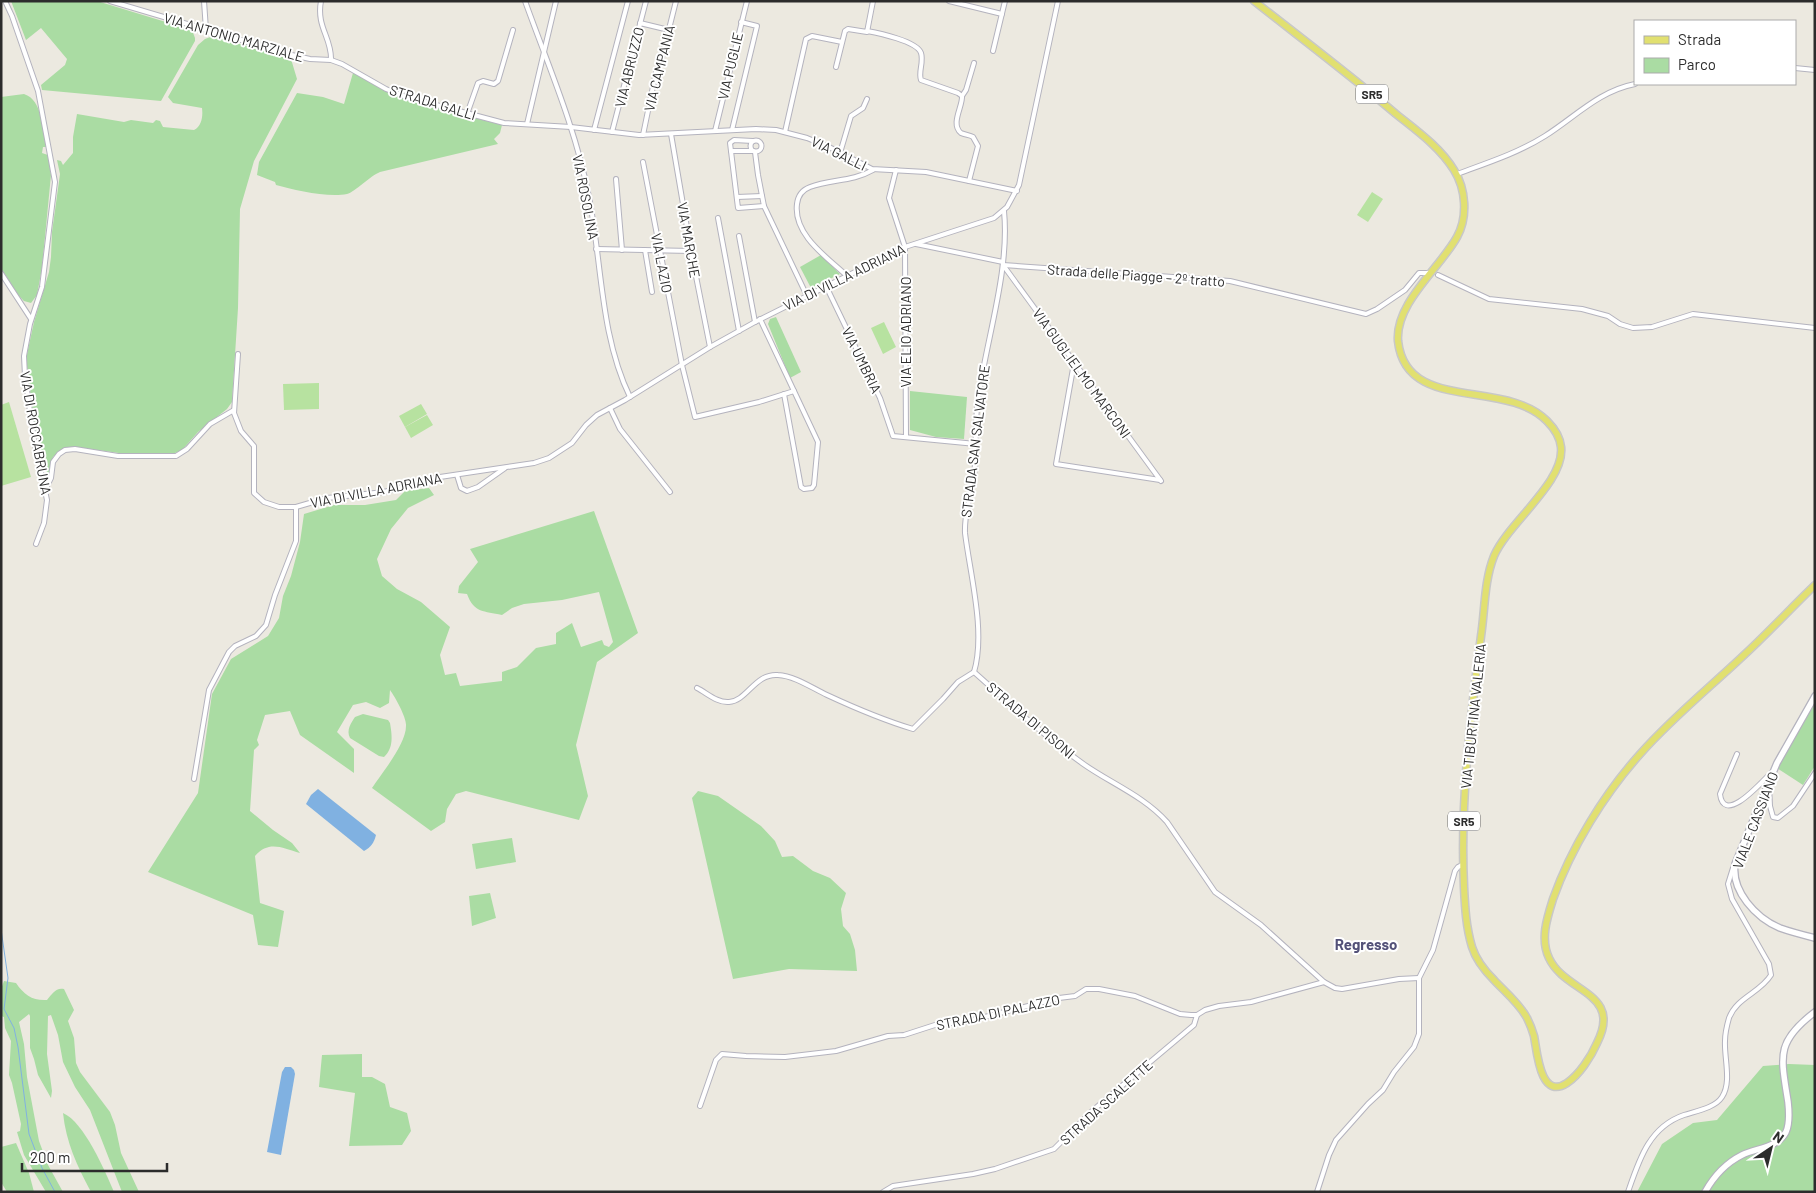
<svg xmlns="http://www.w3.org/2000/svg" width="1816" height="1193" viewBox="0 0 1816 1193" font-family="Barlow,sans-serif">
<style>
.green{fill:#aadca3}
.pitch{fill:#b7e2a0}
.water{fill:#80b1e1}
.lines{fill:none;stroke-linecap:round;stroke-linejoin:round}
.stream{stroke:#80b1e1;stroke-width:1}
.street-casing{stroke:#b4b3be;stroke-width:6}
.secondary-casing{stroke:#b4b3be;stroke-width:8}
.primary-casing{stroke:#c8c8c8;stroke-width:9}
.street{stroke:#fff;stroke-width:4}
.secondary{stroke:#fff;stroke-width:5.5}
.primary{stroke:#e1e070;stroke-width:6}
.labels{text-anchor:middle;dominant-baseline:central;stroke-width:4;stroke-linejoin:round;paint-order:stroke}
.shield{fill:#fff;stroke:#6b6b6b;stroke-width:1}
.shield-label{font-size:12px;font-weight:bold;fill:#2c2c2c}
.street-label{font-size:14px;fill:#2c2c2c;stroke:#fff}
.neighbourhood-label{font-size:15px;font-weight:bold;fill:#535178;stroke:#fff}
</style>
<rect width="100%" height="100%" fill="#ece9e0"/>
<g class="green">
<polygon points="11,1 97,1 192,30 195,38 195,41 161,101 42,90 41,85 65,65 67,59 41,28 26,40"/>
<path d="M213 36 291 59 297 79 254 161 240 209 238 308 232 402 227 409 198 432 182 450 175 453 158 454 119 453 75 447 65 448 53 457 48 477 34 423 27 366V354L34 322 49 272 51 257 52 232 60 174 57 160 61 161 63 165 73 153V137L77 114 124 122 131 120 153 123 156 120 160 121 163 127 194 130C202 126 203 116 202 108L173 103 168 97 198 45 205 39Z"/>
<path d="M353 73 404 99 502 125 500 133 494 139 498 144 380 172C370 176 355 192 347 194 328 198 294 190 276 185L275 182 257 175 259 162 297 93 323 97 344 104Z"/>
<path d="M24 94C43 100 43 131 46 147H43L42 153 48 155 51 175 42 268 37 295 31 303 24 301 18 295 1 268V97Z"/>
<polygon points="821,255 840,274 811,288 800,267"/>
<polygon points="776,317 801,372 790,378 768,324 770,319"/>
<polygon points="910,391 967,397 964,439 936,437 910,430"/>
<path d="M429 488 434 495 408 508 391 529 377 559 382 576 397 589 421 602 450 627 440 655 445 675 456 673 460 686 502 681V672L517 667 536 648 556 644V633L572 623 581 647 602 640 604 645 609 647 613 642 599 592 562 600 524 604 512 608 502 615C484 611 474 613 467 594L458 593 459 586 478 562 470 549 594 511 638 633 597 662 576 745 588 796 579 820 466 791 456 794 447 809 445 822 431 831 372 788C382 773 406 744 406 726 407 718 395 697 390 690L389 703 380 708 366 702 353 705 337 732 354 749V773L300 735 290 711 265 715 257 740 259 745 254 750 250 811 273 830 292 843 300 853C282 848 269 840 255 856L260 903 284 911 278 947 258 945 253 915 148 872 198 793 212 694 231 659 268 636 279 618 283 596 291 576 300 542 304 514 334 505H365L396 500 405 491Z"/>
<polygon points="1815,702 1815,766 1803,785 1777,768"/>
<path d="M363 714 388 720 390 723C392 735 394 748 384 757L379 756 350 738C346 730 351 723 355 717Z"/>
<polygon points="698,791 718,796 761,826 775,841 782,857 793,856 813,871 830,878 846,893 841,909 843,926 850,934 855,950 857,971 789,969 733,979 692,798"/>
<polygon points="512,838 516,862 476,869 472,844"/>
<polygon points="490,893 496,918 472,926 469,896"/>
<path d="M4 981 16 983C24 995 33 1001 47 1000 52 994 56 987 64 989L74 1010 68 1021 74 1038 76 1063 80 1072 110 1112 115 1125 121 1153 139 1192H122L90 1110 75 1087 63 1062 58 1035 51 1015 48 1016 47 1054 52 1091 51 1098 38 1075 34 1059 30 1048V1016L29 1014 19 1022 24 1044 27 1077 39 1141 48 1165 63 1192H46L24 1155 17 1132 20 1131 21 1124 12 1083 9 1075 11 1041 5 1028 4 1017 1 1016V989Z"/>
<polygon points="362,1054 362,1077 372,1077 385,1084 390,1107 407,1113 411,1131 402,1145 349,1146 355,1093 319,1087 322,1055"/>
<polygon points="1789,1064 1815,1065 1815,1192 1637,1192 1662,1144 1693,1123 1717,1120 1763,1066"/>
<path d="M63 1113C84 1122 105 1171 114 1192H91C77 1166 66 1142 63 1113Z"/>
<polygon points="16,1143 29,1173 34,1192 7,1192 1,1182 1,1147"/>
</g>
<g class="pitch">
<polygon points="1372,192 1383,199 1368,222 1357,215"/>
<polygon points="884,322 896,347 883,354 871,328"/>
<polygon points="319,383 319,409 284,410 283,384"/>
<polygon points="9,402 31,477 1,486 1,405"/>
<polygon points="421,404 427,414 405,427 399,416"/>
<polygon points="427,415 433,425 411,438 405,427"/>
</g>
<g class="water">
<path d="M318 789 376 835C374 843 371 847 364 851L306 804 311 795Z"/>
<polygon points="285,1067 291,1067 294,1070 295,1074 281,1155 267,1152 282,1072"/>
</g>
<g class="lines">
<polyline class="stream" points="1,929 8,978 4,1009 14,1028 18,1047 29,1134 42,1168 55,1192"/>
<g class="street-casing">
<g id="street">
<polyline points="5,1 12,16 38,91 55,182 42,287 30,324 24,356 25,376 34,440 47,500 44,523 36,544"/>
<polyline points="110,1 292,55 310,59 331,60"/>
<polyline points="204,1 206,30"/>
<path d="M321 1C316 27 332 38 331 60L342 64 386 89 406 97 504 123 571 127 639 135 756 129 776 130 807 138 829 147 872 169 926 172 1017 191"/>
<path d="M525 1C548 65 576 129 589 197 602 263 600 335 630 397"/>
<polyline points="949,1 1002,14"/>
<polyline points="640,23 669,30"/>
<path d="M867 31C878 33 917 41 921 53 924 62 918 72 921 80L958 93 962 96C963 106 950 124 961 133 965 135 970 135 973 137L978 146 969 181"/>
<polyline points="993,51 1005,1"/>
<polyline points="836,67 845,31 848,29 867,32 873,1"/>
<polyline points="1795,68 1815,70"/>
<polyline points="962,96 966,90 974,63"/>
<polyline points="467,114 478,83 483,81 494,84 498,81 513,30"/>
<polyline points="527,124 556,1"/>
<polyline points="594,130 628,1"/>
<polyline points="732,130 757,26 741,22"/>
<polyline points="715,131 747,1"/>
<polyline points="612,132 646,1"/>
<polyline points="785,132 806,39 812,36 842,42"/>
<polyline points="671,134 691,251 710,347"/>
<polyline points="643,135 656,72 662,57 676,1"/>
<circle cx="756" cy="146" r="5.5"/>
<polyline points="753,141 734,140 730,143 738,208 764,206"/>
<polyline points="731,151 753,151"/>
<polyline points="755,152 758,175 764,206 807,296"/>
<polyline points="840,153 851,116 863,108 867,99"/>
<polyline points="643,162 682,365 695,417 759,402 794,391 760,319"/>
<polyline points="896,170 889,198 905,247 906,437"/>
<path d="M1457 174C1487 163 1518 153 1545 136 1575 117 1599 91 1635 84"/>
<polyline points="616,179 622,250"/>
<polyline points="737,197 762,196"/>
<polyline points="718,218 739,331"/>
<polyline points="739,236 755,322"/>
<polyline points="916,244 1003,262"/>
<polyline points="596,249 691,251"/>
<polyline points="645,250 652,292"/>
<polyline points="1003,265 1230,281 1366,314 1377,309 1405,290 1419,273 1430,273"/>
<polyline points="1003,265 1161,481"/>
<polyline points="1,273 31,319"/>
<polyline points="1438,275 1489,299 1582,309 1608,316 1620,324 1633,328 1652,327 1693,314 1815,328"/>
<path d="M847 276C828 258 793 235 797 204 798 195 802 190 810 187 831 179 852 182 873 170"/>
<polyline points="826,286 880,398 893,436 976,444"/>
<polyline points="238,354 234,413 241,431 254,446 254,493 264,502 279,507 296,507 327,498 384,492 440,477 534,463 549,458 572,443 586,425 597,415 625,400 710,347 755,322 905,247 994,218 1007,207 1019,185 1058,1"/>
<polyline points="1074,363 1056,464 1160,480"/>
<polyline points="784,394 801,487 804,489 812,488 814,485 818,442 794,391"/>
<polyline points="610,408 620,429 670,492"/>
<polyline points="457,475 461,488 467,491 478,487 505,468"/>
<polyline points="46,488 51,478 53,462 59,454 65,450 75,449 118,456 176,456 187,449 210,424 234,410"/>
<path d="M974 672C1009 703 1044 736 1082 763 1110 783 1144 796 1167 822L1215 892 1261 925 1324 982 1335 988 1342 989 1399 979 1419 978"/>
<path d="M974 672C986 632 970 574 965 533 964 513 971 495 974 476 977 451 974 425 978 400 986 340 1010 271 1004 211"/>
<path d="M697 688C707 693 717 703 729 702 747 701 755 673 778 675 795 676 812 688 827 695 855 708 883 720 913 729L943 699 958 682 974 672"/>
<path d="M1737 754 1720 794C1724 827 1764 779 1772 772"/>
<polyline points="194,779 209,690 229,652 235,646 256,636 266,625 275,595 296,541 296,507"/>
<polyline points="1769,786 1770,806 1773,817 1778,818 1793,806 1815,773"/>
<polyline points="700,1106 716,1060 722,1054 746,1056 785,1057 836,1051 888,1036 904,1035 938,1024 965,1022 1059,998 1075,996 1086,989 1099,989 1135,996 1180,1014 1191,1015 1197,1015 1205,1010 1219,1006 1251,1002 1324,982"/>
<polyline points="883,1192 893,1186 973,1174 995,1169 1054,1149 1092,1111 1194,1025 1197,1015"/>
<polyline points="1317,1192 1329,1155 1336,1140 1368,1104 1383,1090 1394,1072 1414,1047 1419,1034 1419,978 1433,950 1455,871 1458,867 1462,865"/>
<path d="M1628 1192C1639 1160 1649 1127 1684 1115 1696 1111 1715 1108 1722 1097 1732 1082 1724 1058 1725 1041 1725 1033 1727 1025 1729 1018 1737 997 1760 993 1771 975L1769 964 1732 899 1728 884 1733 868"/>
</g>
</g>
<g class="secondary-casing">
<g id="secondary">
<path d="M1815 696 1777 763 1735 864C1731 891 1756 918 1780 928 1791 932 1803 935 1815 938"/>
<path d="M1705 1192C1714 1176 1726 1163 1742 1155 1756 1148 1778 1148 1786 1132 1790 1123 1789 1111 1788 1102 1781 1057 1775 1042 1815 1012"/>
</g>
</g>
<g class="primary-casing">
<path id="primary" d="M1254 1C1301 38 1350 75 1396 114 1416 130 1440 147 1454 170 1466 189 1468 217 1457 237 1440 268 1395 303 1398 341 1406 414 1505 378 1547 421 1554 428 1560 437 1561 447 1565 482 1508 523 1494 556 1484 581 1485 610 1481 636 1470 719 1460 803 1464 887 1465 907 1466 927 1472 947 1476 960 1484 970 1494 980 1505 992 1519 1003 1527 1018 1530 1024 1532 1029 1534 1036 1537 1051 1540 1101 1567 1083 1579 1075 1591 1057 1597 1043 1623 992 1565 993 1549 958 1540 939 1547 918 1553 899 1571 848 1604 794 1641 753 1672 718 1709 688 1743 656 1768 633 1791 608 1815 585"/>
</g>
<use href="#street" class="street"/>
<use href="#secondary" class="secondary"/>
<use href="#primary" class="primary"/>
</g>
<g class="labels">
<g class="shield">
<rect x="1356" y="84.5" width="32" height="19" rx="4"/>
<rect x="1448" y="811.5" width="32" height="19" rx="4"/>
</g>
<g class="shield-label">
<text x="1372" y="94">SR5</text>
<text x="1464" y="821">SR5</text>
</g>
<g class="street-label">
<text transform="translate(234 37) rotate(16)">VIA ANTONIO MARZIALE</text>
<text transform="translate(730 66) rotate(-77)">VIA PUGLIE</text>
<text transform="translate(629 67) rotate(-76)">VIA ABRUZZO</text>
<text transform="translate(659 68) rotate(-76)">VIA CAMPANIA</text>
<text transform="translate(433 102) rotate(17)">STRADA GALLI</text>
<text transform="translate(839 153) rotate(26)">VIA GALLI</text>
<text transform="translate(586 197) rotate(79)">VIA ROSOLINA</text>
<text transform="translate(689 240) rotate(80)">VIA MARCHE</text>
<text transform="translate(662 263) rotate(79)">VIA LAZIO</text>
<text transform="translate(1136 275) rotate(4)">Strada delle Piagge – 2º tratto</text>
<text transform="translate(844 277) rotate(-26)">VIA DI VILLA ADRIANA</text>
<text transform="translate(905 332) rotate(-90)">VIA ELIO ADRIANO</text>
<text transform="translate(862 360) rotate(64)">VIA UMBRIA</text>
<text transform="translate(1082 373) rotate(54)">VIA GUGLIELMO MARCONI</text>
<text transform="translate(36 433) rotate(80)">VIA DI ROCCABRUNA</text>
<text transform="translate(975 441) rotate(-83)">STRADA SAN SALVATORE</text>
<text transform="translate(376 490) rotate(-11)">VIA DI VILLA ADRIANA</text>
<text transform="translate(1473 716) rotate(-84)">VIA TIBURTINA VALERIA</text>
<text transform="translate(1031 720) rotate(40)">STRADA DI PISONI</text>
<text transform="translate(1755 820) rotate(-69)">VIALE CASSIANO</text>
<text transform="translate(998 1012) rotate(-12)">STRADA DI PALAZZO</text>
<text transform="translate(1106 1102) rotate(-42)">STRADA SCALETTE</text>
</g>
<g class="neighbourhood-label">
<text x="1366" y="944">Regresso</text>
</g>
</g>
<rect width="1816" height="1193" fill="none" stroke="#2c2c2c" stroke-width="5"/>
<rect x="1634" y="20" width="162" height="65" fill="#ffffff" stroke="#ababab"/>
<rect x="1644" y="36" width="25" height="8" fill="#e1e070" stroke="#ababab"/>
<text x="1678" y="45" font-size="15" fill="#2c2c2c">Strada</text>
<rect x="1644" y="58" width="25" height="15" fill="#aadca3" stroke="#ababab"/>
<text x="1678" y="70" font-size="15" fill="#2c2c2c">Parco</text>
<g transform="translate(1771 1148) rotate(35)" stroke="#ffffff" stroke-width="4" paint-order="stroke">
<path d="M0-4L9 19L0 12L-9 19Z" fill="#2c2c2c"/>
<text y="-8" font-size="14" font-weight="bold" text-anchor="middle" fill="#2c2c2c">N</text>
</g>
<path d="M22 1163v8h145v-8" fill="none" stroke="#2c2c2c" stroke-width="2.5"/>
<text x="30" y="1163" font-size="15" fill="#2c2c2c" stroke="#ffffff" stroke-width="4" paint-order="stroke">200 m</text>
</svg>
